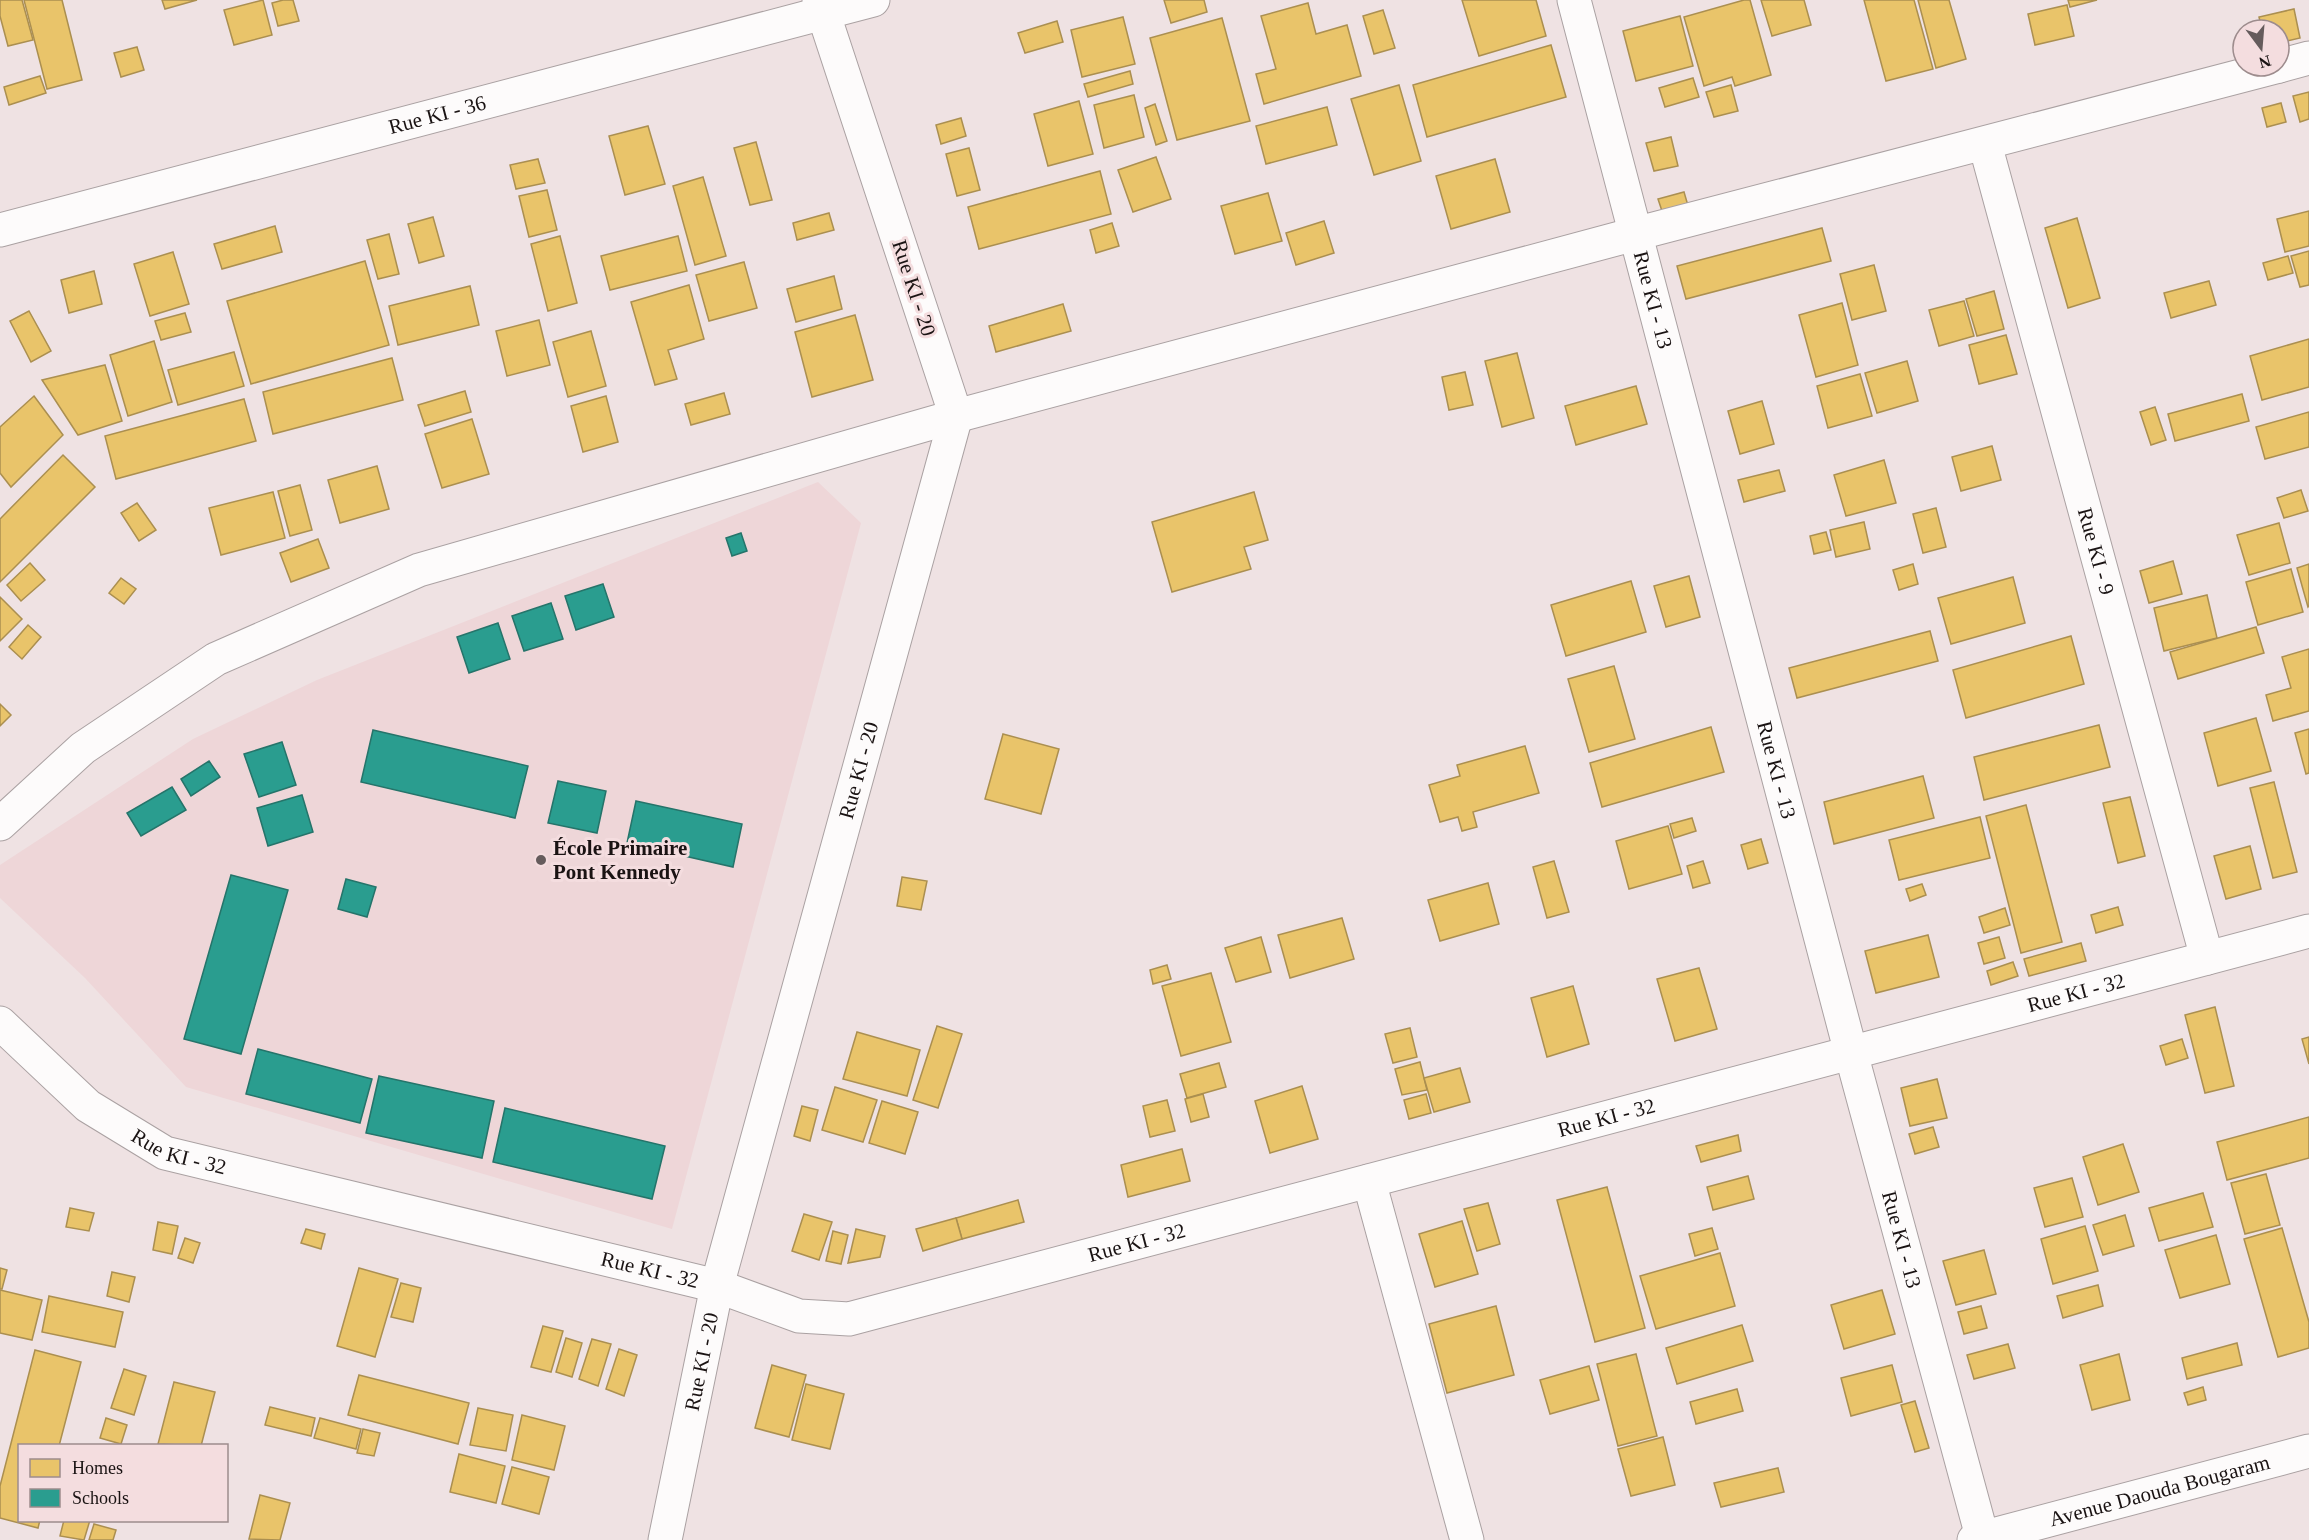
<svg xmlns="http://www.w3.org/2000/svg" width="2309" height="1540" viewBox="0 0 2309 1540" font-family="'Times New Roman',serif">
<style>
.built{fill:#eed6d8}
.homes{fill:#e9c46a;stroke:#ab8f50;stroke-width:1.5}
.schools{fill:#2a9d8f;stroke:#25746a;stroke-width:1.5}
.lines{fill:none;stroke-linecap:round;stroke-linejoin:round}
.minor-casing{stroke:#aaa1a2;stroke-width:35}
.tertiary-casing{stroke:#aaa1a2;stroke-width:35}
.minor{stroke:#fdfbfb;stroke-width:33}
.tertiary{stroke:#fdfbfb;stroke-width:33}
.poi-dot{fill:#655b5c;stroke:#f4dddf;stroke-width:2}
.labels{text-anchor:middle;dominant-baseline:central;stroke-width:6;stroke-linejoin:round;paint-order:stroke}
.street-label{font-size:21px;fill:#1a1313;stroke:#f4dddf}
.poi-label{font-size:21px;font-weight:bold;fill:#1a1313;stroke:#f4dddf;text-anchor:start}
</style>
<rect width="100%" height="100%" fill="#efe2e3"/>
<polygon class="built" points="818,482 861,523 672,1229 186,1087 85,978 0,898 0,865 193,739 317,680"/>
<g class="homes">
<polygon points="0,0 22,0 33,40 8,46 0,16"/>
<polygon points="24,0 62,0 82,80 47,89"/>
<polygon points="162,0 197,0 165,9"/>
<polygon points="263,0 272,35 234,45 224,10"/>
<polygon points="283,0 293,0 299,21 278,26 272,3"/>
<polygon points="1164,0 1204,0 1207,12 1171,23"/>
<polygon points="1462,0 1536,0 1546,36 1479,56"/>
<polygon points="1744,0 1750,0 1771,75 1735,86 1732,77 1704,86 1684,17"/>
<polygon points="1761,0 1804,0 1811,25 1772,36"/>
<polygon points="1864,0 1914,0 1933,69 1886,81"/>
<polygon points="1918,0 1949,0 1966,59 1936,68"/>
<polygon points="2068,0 2097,0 2070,7"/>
<polygon points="1308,3 1316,34 1347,25 1361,76 1264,104 1256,74 1276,69 1261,16"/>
<polygon points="2067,5 2074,36 2035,45 2028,14"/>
<polygon points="2294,9 2300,38 2279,43 2279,30 2262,30 2259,17"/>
<polygon points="1383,10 1395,48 1374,54 1363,16"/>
<polygon points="1680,16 1693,66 1636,81 1623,31"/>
<polygon points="1123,17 1135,64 1082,77 1071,30"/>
<polygon points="1222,18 1250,121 1177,140 1150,38"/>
<polygon points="1057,21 1063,42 1025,53 1018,33"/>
<polygon points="1551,45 1566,97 1427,137 1413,85"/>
<polygon points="137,47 144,70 121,77 114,53"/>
<polygon points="1130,71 1133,84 1088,97 1084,84"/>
<polygon points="40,76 46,93 9,105 4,87"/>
<polygon points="1693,78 1699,97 1665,107 1659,88"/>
<polygon points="1399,85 1421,161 1374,175 1351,99"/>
<polygon points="1731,85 1738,111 1714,117 1706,92"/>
<polygon points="2309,92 2309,119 2300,122 2293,96"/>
<polygon points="1134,95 1144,137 1104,148 1094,105"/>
<polygon points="1079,101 1093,154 1048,166 1034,114"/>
<polygon points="2281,103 2286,122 2267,127 2262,108"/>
<polygon points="1155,104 1167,141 1156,145 1145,108"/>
<polygon points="1327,107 1337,145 1266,164 1256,126"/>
<polygon points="961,118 966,136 941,144 936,125"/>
<polygon points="648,126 665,184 625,195 609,136"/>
<polygon points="1671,137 1678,166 1654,171 1646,143"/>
<polygon points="756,142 772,200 750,205 734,148"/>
<polygon points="969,148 980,190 957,196 946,154"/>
<polygon points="1156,157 1171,199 1133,212 1118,170"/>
<polygon points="538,159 545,183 516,189 510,165"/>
<polygon points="1495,159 1510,212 1451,229 1436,176"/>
<polygon points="1100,171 1111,214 979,249 968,207"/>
<polygon points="703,177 726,256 695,265 673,186"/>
<polygon points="547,190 557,230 529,237 519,196"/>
<polygon points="1684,192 1689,209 1664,217 1658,199"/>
<polygon points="1268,193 1282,241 1235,254 1221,206"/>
<polygon points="2309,211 2309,246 2285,252 2277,219"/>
<polygon points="829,213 834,230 797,240 793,223"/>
<polygon points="433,217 444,256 419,263 408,224"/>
<polygon points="2077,218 2100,298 2068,308 2045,228"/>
<polygon points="1324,221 1334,253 1296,265 1286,233"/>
<polygon points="1112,223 1119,246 1096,253 1090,230"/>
<polygon points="275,226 282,252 222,269 214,244"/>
<polygon points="1822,228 1831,261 1686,299 1677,266"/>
<polygon points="389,234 399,274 378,279 367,240"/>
<polygon points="560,236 577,303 548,311 531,244"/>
<polygon points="678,236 687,271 610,290 601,256"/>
<polygon points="2309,251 2309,285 2300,287 2291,256"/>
<polygon points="173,252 189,304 150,316 134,264"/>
<polygon points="2288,256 2293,273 2268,280 2263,263"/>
<polygon points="365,261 389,345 251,384 227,301"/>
<polygon points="744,262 757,308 709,321 696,275"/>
<polygon points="1874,265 1886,311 1852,320 1840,274"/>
<polygon points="94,271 102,304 69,313 61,280"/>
<polygon points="834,276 842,309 796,322 787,289"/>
<polygon points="2209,281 2216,305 2171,318 2164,293"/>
<polygon points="689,285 704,339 668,350 677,379 655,385 631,302"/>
<polygon points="470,286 479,325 398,345 389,306"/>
<polygon points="1994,291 2004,329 1977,336 1966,299"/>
<polygon points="1964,301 1974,336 1939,346 1929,310"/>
<polygon points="1842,303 1858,365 1816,377 1799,315"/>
<polygon points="1063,304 1071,331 996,352 989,326"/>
<polygon points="29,311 51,351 31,362 10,321"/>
<polygon points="185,313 191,332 161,340 155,321"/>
<polygon points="855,315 873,380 812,397 795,332"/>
<polygon points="539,320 550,365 507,376 496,331"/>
<polygon points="591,331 606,386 568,397 553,342"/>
<polygon points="2006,335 2017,374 1979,384 1969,345"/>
<polygon points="2309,339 2309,387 2262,400 2250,356"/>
<polygon points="154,341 172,402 128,416 110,355"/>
<polygon points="234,352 244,386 178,405 168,370"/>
<polygon points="1517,353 1534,418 1502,427 1485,361"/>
<polygon points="392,358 403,400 273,434 263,392"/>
<polygon points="1907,361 1918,401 1877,413 1865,373"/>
<polygon points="105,365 122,421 78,435 42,380"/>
<polygon points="1465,372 1473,405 1449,410 1442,377"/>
<polygon points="1860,374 1872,416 1828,428 1817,386"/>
<polygon points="1636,386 1647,424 1576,445 1565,406"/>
<polygon points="465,391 471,412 425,426 418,405"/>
<polygon points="724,393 730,414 691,425 685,404"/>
<polygon points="2242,394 2249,421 2175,441 2168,414"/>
<polygon points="34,396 63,435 11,487 0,473 0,427"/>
<polygon points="606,396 618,442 583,452 571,406"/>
<polygon points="244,399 256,441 116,479 105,436"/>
<polygon points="1762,401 1774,444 1740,454 1728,411"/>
<polygon points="2155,407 2166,440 2151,445 2140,412"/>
<polygon points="2309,412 2309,447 2265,459 2256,427"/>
<polygon points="472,419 489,474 442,488 425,434"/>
<polygon points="1992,446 2001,480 1961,491 1952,457"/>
<polygon points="63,455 95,487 0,582 0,519"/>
<polygon points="1884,460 1896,503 1846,516 1834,475"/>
<polygon points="377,466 389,509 340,523 328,480"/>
<polygon points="1779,470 1785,491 1744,502 1738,480"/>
<polygon points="300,485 312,530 290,536 278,491"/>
<polygon points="2301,490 2308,511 2284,518 2277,498"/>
<polygon points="273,492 285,538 221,555 209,508"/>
<polygon points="1254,492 1268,540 1244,547 1251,569 1172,592 1152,522"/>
<polygon points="137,503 156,530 139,541 121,513"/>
<polygon points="1936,508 1946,547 1923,553 1913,514"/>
<polygon points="1864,522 1870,549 1836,557 1830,530"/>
<polygon points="2279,523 2290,563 2249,575 2237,535"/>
<polygon points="1826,532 1831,550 1814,554 1810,536"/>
<polygon points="318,539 329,568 291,582 280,553"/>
<polygon points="2173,561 2182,594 2149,603 2140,571"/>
<polygon points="30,563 45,580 21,601 7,585"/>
<polygon points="1913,564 1918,584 1899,590 1893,570"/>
<polygon points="2309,564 2309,606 2308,607 2297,568"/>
<polygon points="2291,569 2303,612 2258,625 2246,582"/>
<polygon points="1689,576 1700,617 1666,627 1654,586"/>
<polygon points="2013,577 2025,623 1951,644 1938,598"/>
<polygon points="121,578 136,589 124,604 109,593"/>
<polygon points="1631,581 1646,632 1566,656 1551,605"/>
<polygon points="2207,595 2217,638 2164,651 2154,608"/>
<polygon points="0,597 22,619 0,641"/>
<polygon points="28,625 41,637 22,659 9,647"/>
<polygon points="2256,627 2264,653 2178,679 2170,652"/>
<polygon points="1930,631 1938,661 1797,698 1789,668"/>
<polygon points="2071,636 2084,684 1966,718 1953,670"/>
<polygon points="2309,649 2309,711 2273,721 2266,695 2291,688 2282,657"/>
<polygon points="1614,666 1635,739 1589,752 1568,679"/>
<polygon points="0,704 11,715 0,726"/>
<polygon points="2256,718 2271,771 2218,786 2204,733"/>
<polygon points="2099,725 2110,767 1984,800 1974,757"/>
<polygon points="1711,727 1724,772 1602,807 1590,763"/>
<polygon points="2309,729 2309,773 2306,774 2295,733"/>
<polygon points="1003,734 1059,749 1041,814 985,799"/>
<polygon points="1525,746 1539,793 1473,812 1477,827 1462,831 1458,817 1440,822 1429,785 1460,776 1457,765"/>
<polygon points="1923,776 1934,818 1834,844 1824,802"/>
<polygon points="2274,782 2297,872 2273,878 2250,788"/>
<polygon points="2130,797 2145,856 2118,863 2103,803"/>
<polygon points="2026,805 2062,942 2021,953 1986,816"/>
<polygon points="1980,817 1990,858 1899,880 1889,840"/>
<polygon points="1692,818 1696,831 1674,838 1670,824"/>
<polygon points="1668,826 1682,874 1629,889 1616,841"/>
<polygon points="1761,839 1768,863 1748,869 1741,845"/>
<polygon points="2250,846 2261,889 2226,899 2214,856"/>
<polygon points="1554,861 1569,912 1547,918 1533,867"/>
<polygon points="1703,861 1710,883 1693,888 1687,866"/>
<polygon points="902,877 927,881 921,910 897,906"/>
<polygon points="1488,883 1499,924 1440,941 1428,900"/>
<polygon points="1922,884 1926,895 1910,901 1906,889"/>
<polygon points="2118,907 2123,925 2096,933 2091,915"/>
<polygon points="2005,908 2010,925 1984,933 1979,917"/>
<polygon points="1342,918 1354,959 1290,978 1278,935"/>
<polygon points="1928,935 1939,977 1876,993 1865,951"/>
<polygon points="1261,937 1271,972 1236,982 1225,948"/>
<polygon points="1999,937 2005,958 1984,964 1978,943"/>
<polygon points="2081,943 2086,961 2029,976 2024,959"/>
<polygon points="2013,962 2018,976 1991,985 1987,971"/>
<polygon points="1167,965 1171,979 1153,984 1150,970"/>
<polygon points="1699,968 1717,1029 1675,1041 1657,979"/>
<polygon points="1211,973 1231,1042 1181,1056 1162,986"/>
<polygon points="1573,986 1589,1044 1547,1057 1531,998"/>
<polygon points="2215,1007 2234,1086 2205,1093 2185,1015"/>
<polygon points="937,1026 962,1034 938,1108 913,1100"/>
<polygon points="1410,1028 1417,1057 1393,1063 1385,1034"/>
<polygon points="857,1032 920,1050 907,1096 843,1079"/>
<polygon points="2309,1037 2309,1064 2302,1039"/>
<polygon points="2182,1039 2188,1058 2166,1065 2160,1046"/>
<polygon points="1420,1062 1427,1090 1402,1095 1395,1069"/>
<polygon points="1219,1063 1226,1087 1187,1098 1180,1074"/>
<polygon points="1460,1068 1470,1102 1434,1112 1424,1078"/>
<polygon points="1937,1079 1947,1118 1910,1126 1901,1088"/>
<polygon points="1302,1086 1318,1139 1270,1153 1255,1101"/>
<polygon points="835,1087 877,1100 863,1142 822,1130"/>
<polygon points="1203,1094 1209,1117 1191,1122 1185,1099"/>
<polygon points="1426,1094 1431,1113 1409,1119 1404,1100"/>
<polygon points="1167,1100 1175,1131 1150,1137 1143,1106"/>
<polygon points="882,1101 918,1112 905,1154 869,1143"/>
<polygon points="802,1106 818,1110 810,1141 794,1136"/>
<polygon points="2309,1117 2309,1158 2227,1180 2217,1142"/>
<polygon points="1933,1127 1939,1147 1915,1154 1909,1134"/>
<polygon points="1738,1135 1741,1151 1701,1162 1696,1146"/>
<polygon points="2123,1144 2139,1192 2098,1205 2083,1157"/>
<polygon points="1182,1149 1190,1181 1128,1197 1121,1165"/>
<polygon points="2266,1174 2280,1225 2245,1234 2231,1183"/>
<polygon points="1748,1176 1754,1199 1713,1210 1707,1187"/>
<polygon points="2072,1178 2083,1217 2045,1227 2034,1188"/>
<polygon points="1607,1187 1645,1328 1595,1342 1557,1200"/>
<polygon points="2203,1193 2213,1227 2159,1241 2149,1208"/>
<polygon points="1018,1200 1024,1222 962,1239 956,1218"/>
<polygon points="1488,1203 1500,1244 1477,1251 1464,1209"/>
<polygon points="70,1208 94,1213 89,1231 66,1227"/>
<polygon points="804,1214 832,1222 819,1260 792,1251"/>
<polygon points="2125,1215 2134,1246 2103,1255 2093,1225"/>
<polygon points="956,1218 962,1239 923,1251 916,1229"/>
<polygon points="1462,1221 1478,1274 1435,1287 1419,1234"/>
<polygon points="158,1222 178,1226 172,1254 153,1250"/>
<polygon points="2085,1226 2098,1271 2053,1284 2041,1239"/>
<polygon points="1712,1228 1718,1249 1695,1256 1689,1234"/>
<polygon points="2282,1228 2309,1322 2309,1348 2278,1357 2244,1239"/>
<polygon points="306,1229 325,1234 321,1249 301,1243"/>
<polygon points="856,1229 885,1236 880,1257 848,1263"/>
<polygon points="833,1231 848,1235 841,1264 826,1261"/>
<polygon points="2216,1235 2230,1284 2180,1298 2165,1250"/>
<polygon points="185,1238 200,1243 193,1263 178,1258"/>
<polygon points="1984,1250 1996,1294 1956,1305 1943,1261"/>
<polygon points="1720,1253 1735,1306 1656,1329 1640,1276"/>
<polygon points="0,1268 7,1270 2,1289 0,1289"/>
<polygon points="359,1268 398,1279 375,1357 337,1346"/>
<polygon points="112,1272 135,1277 129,1302 107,1296"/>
<polygon points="401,1283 421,1288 413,1322 391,1317"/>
<polygon points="2098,1285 2103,1306 2063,1318 2057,1296"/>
<polygon points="0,1290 42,1300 32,1340 0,1333"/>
<polygon points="1882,1290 1895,1334 1844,1349 1831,1305"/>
<polygon points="49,1296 123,1312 115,1347 42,1332"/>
<polygon points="1496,1306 1514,1375 1447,1393 1429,1324"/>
<polygon points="1981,1306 1987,1328 1964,1334 1958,1312"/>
<polygon points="1742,1325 1753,1361 1677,1384 1666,1348"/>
<polygon points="543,1326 563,1331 551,1372 531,1367"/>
<polygon points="566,1338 582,1343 572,1377 556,1372"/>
<polygon points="592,1339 611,1344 598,1386 579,1379"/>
<polygon points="2237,1343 2242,1365 2187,1379 2182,1358"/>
<polygon points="2008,1344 2015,1368 1974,1379 1967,1355"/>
<polygon points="619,1349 637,1355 624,1396 606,1389"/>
<polygon points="35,1350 81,1362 59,1446 20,1446 20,1520 40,1520 38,1528 0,1518 0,1486"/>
<polygon points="1636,1354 1657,1436 1618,1446 1597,1364"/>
<polygon points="2119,1354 2130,1400 2092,1410 2080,1365"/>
<polygon points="772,1365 806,1375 789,1437 755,1428"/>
<polygon points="1892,1365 1902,1402 1851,1416 1841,1378"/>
<polygon points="1589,1366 1599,1400 1550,1414 1540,1380"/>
<polygon points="124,1369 146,1376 134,1415 111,1408"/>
<polygon points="359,1375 469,1403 458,1444 348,1415"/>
<polygon points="174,1382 215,1392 201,1446 158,1444"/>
<polygon points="806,1384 844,1394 830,1449 792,1440"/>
<polygon points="2203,1387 2206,1400 2188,1405 2184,1393"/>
<polygon points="1737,1389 1743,1411 1696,1424 1690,1402"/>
<polygon points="1915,1401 1929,1448 1915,1452 1901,1405"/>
<polygon points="270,1407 315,1418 311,1436 265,1425"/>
<polygon points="478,1408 513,1415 506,1451 470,1445"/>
<polygon points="522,1415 565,1426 554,1470 512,1460"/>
<polygon points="106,1418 127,1425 121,1444 100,1438"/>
<polygon points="320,1418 361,1429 356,1449 314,1438"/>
<polygon points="363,1429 380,1433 374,1456 357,1453"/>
<polygon points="1663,1437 1675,1485 1631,1496 1618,1449"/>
<polygon points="459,1454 505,1466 496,1503 450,1492"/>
<polygon points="512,1467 549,1477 539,1514 502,1504"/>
<polygon points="1778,1468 1784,1492 1721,1507 1714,1483"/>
<polygon points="260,1495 290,1503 280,1540 249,1539"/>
<polygon points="64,1520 90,1520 84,1540 60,1536"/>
<polygon points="94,1524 116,1530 113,1540 89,1540"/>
</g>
<g class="schools">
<polygon points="741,533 747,551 732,556 726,538"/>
<polygon points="603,584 614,617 576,630 565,596"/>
<polygon points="551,603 563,639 524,651 512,616"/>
<polygon points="498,623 510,659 469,673 457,637"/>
<polygon points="373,730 528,766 515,818 361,782"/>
<polygon points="282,742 296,785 259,797 244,754"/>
<polygon points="209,761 220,777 191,796 181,779"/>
<polygon points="558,781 606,791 597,833 548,823"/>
<polygon points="172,787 186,810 141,836 127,813"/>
<polygon points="302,795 313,832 268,846 257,808"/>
<polygon points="636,801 742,824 733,867 627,843"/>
<polygon points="231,875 288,890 241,1054 184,1039"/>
<polygon points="346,879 376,887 367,917 338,909"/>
<polygon points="258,1049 372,1079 360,1123 246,1094"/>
<polygon points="379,1076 494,1101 482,1158 366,1133"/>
<polygon points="505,1108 665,1146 652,1199 493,1162"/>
</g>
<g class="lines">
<g class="minor-casing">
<g id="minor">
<path id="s1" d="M1574 0 1851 1053 1983 1540"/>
<polyline points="2279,66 2309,58"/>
<path id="s2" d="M1985 144 2207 958"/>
<path id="s3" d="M0 230 873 0"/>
<polyline points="0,824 83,748 216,659 419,570 956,416 1635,234 2279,66"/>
<path id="s4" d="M0 1023 88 1106 165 1153 717 1286 799 1316 849 1319 2309 931"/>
<polyline points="1369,1181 1467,1540"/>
<path id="s5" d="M665 1540 717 1286 956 416 819 0"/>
</g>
</g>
<g class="tertiary-casing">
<g id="tertiary">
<path id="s6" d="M1974 1540 2309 1451"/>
</g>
</g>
<use href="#minor" class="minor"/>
<use href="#tertiary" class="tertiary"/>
</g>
<circle class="poi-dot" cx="541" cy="860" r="6"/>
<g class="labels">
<g class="street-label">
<text stroke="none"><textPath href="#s3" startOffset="452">Rue KI - 36</textPath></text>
<text transform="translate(914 288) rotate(72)">Rue KI - 20</text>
<text stroke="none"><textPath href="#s1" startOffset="310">Rue KI - 13</textPath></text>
<text stroke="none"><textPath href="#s2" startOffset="422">Rue KI - 9</textPath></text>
<text stroke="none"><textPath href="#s5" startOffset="794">Rue KI - 20</textPath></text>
<text stroke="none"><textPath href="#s1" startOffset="796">Rue KI - 13</textPath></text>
<text stroke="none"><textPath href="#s4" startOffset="2186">Rue KI - 32</textPath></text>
<text stroke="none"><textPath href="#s4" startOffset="1700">Rue KI - 32</textPath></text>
<text stroke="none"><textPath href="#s4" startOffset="224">Rue KI - 32</textPath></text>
<text stroke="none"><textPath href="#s1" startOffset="1282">Rue KI - 13</textPath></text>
<text stroke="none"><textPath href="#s4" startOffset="1214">Rue KI - 32</textPath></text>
<text stroke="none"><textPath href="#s4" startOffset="710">Rue KI - 32</textPath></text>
<text stroke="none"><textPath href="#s5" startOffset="182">Rue KI - 20</textPath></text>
<text stroke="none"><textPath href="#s6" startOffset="192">Avenue Daouda Bougaram</textPath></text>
</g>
<g class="poi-label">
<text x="553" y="848">École Primaire<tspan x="553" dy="24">Pont Kennedy</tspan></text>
</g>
</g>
<rect x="18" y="1444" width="210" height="78" fill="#f4dddf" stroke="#9d8c8d" stroke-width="1.5"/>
<rect x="30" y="1459" width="30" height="18" fill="#e9c46a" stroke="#9d8c8d" stroke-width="1.5"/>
<text x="72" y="1474" font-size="18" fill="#1a1313">Homes</text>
<rect x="30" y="1489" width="30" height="18" fill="#2a9d8f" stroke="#9d8c8d" stroke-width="1.5"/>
<text x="72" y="1504" font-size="18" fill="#1a1313">Schools</text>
<g transform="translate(2261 48) rotate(164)"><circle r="28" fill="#f4dddf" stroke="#9d8c8d" stroke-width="1.5"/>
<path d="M0-4.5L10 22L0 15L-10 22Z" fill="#655b5c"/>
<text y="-9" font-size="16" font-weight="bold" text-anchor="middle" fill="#1a1313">N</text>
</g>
</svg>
